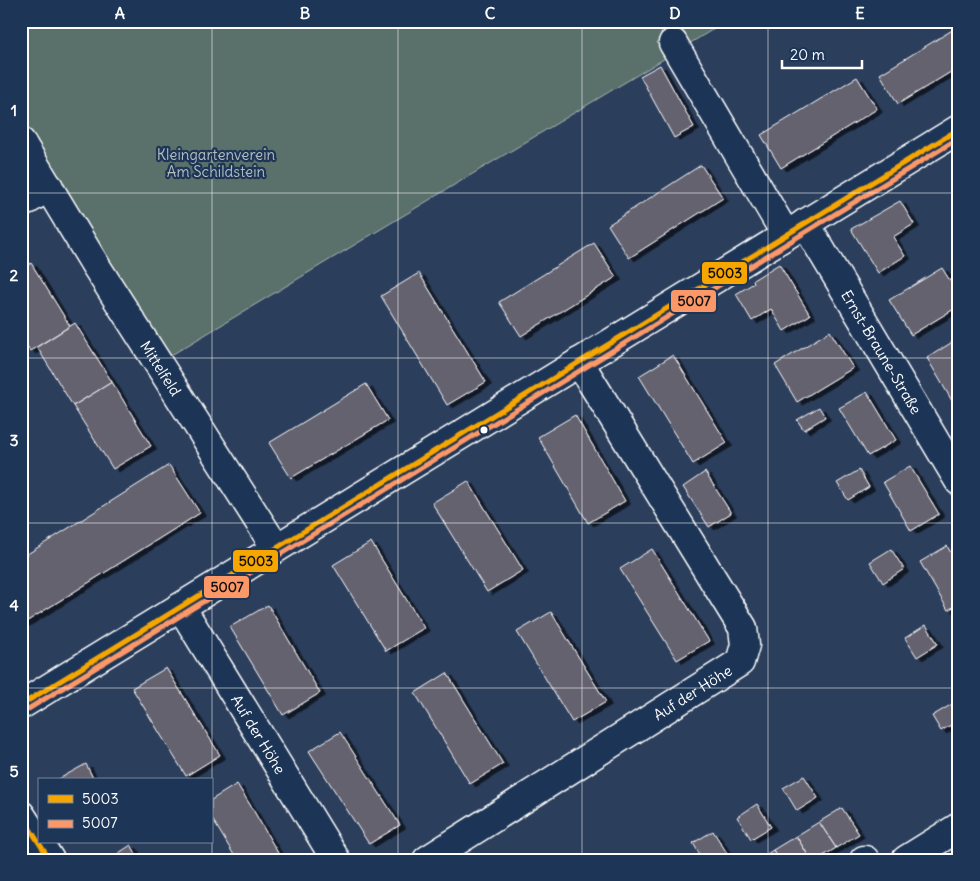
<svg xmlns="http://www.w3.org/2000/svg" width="980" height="881" viewBox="0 0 980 881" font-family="Delius,sans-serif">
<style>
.green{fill:#5a6f6b;stroke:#acb7b5}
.building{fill:#656270;stroke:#fff;filter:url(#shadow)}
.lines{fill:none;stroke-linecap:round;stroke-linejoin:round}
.minor-casing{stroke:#fff;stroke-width:31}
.minor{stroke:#1d3557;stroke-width:28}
.bus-1-casing{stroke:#1d3557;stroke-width:9}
.bus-2-casing{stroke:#1d3557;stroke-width:9}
.bus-1{stroke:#f7a600;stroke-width:5}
.bus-2{stroke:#fc9868;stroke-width:5}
.grid{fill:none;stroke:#fff;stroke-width:1;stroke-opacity:0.55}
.bus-dot{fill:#fff;stroke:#1d3557;stroke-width:2}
.labels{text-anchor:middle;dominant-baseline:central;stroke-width:4.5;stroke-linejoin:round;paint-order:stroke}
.park-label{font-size:15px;fill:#b5bebc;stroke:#1d3557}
.street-label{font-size:15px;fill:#fff;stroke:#1d3557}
.line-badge{stroke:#1d3557;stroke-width:2}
.pale-badge-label{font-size:14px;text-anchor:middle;font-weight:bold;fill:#111}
.neatline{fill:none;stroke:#fff;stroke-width:2}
.grid-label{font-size:16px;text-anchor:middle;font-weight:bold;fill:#fff}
</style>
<defs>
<filter id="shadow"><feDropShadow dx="5.5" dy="3" stdDeviation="0" flood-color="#0009"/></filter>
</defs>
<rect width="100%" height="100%" fill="#2b3e5c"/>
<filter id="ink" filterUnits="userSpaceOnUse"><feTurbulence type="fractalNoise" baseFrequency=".02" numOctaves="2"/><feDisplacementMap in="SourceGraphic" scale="10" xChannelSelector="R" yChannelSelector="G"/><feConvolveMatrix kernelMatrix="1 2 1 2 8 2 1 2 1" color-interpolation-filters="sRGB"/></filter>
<g filter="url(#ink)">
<polygon class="green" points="21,21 727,21 168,357 21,118"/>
<g class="building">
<polygon points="959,26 959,67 898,104 880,74"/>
<polygon points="660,65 694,127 674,138 640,76"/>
<polygon points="857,77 877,109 781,168 761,135"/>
<polygon points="701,165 723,198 629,258 608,225"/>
<polygon points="900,201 914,224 893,237 905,256 878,273 851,229"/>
<polygon points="594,243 616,277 521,336 499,302"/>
<polygon points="31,263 70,326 30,351 21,336 21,270"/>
<polygon points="779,264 810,315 784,331 771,309 752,321 736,294 754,283 753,280"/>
<polygon points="942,268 959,295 959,306 911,335 889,300"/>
<polygon points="419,273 486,382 447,405 381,296"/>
<polygon points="75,323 112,382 73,406 37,347"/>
<polygon points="830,331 853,368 797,402 775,365"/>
<polygon points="954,341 959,349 959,404 955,406 927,358"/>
<polygon points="673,355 727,443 693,464 639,376"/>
<polygon points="112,382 151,446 113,469 73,406"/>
<polygon points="366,384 388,420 291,478 269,443"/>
<polygon points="867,392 896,440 868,456 839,408"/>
<polygon points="819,407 825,417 804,430 797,420"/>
<polygon points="575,415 625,501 588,523 538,437"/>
<polygon points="169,465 200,513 21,625 21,558"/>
<polygon points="910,466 939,514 911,531 883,482"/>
<polygon points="859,470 869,487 848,500 837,483"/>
<polygon points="705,472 731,513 709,527 683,487"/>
<polygon points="468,481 523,570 487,592 432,503"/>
<polygon points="371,542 424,628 386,651 333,565"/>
<polygon points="947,546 959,566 959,604 948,610 920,562"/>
<polygon points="652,549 709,641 677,660 620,569"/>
<polygon points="891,549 904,569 883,583 870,562"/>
<polygon points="268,605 320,693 283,715 230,627"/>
<polygon points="551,612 606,702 572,722 517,632"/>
<polygon points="926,625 938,644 917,657 905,638"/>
<polygon points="166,668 220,755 186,776 132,688"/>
<polygon points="447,673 503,764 470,784 415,693"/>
<polygon points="959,700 959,720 941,731 932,716"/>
<polygon points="340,732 400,825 369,844 309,751"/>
<polygon points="86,764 94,780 57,780 75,770"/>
<polygon points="804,776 818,798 797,811 783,788"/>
<polygon points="237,784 252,808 282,860 237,860 211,817 211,800"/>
<polygon points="757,804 771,827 751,839 737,817"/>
<polygon points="842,808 859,834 836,848 819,822"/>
<polygon points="819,822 836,848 817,860 811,860 796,836"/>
<polygon points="713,831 727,853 716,860 703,860 693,843"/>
<polygon points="796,836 811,860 779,860 773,850"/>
<polygon points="131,845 140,860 108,860"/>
<polygon points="773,850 779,860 758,860"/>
</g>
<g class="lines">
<g class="minor-casing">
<g id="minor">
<polyline points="673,43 786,235"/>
<path id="s1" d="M21 142 96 266 276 548"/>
<polyline points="21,204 49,187"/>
<path id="s2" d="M805 223 959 481"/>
<path id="s3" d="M181 607 336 860"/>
<polyline points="21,705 959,129"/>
<polyline points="21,815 50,860"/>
<path id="s4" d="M427 860 740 662 745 645 743 628 579 362"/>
<polyline points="864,860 865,860"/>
<polyline points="906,860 959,827"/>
</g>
</g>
<use href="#minor" class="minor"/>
<g class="bus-1-casing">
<g id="bus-1">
<polyline points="21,705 959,129"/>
<polyline points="21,815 50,860"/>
</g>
</g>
<g class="bus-2-casing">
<polyline id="bus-2" points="25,711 959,138"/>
</g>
<use href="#bus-1" class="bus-1"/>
<use href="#bus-2" class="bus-2"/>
</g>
</g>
<path class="grid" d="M212 21V860M398 21V860M582 21V860M768 21V860M21 193H959M21 358H959M21 523H959M21 688H959"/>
<circle class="bus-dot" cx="484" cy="430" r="4.5"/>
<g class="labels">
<g class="park-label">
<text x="216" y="154">Kleingartenverein<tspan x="216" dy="17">Am Schildstein</tspan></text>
</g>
<g class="street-label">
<text stroke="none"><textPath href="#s2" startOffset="150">Ernst-Braune-Straße</textPath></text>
<text stroke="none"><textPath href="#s1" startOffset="266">Mittelfeld</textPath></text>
<text stroke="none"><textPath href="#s4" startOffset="314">Auf der Höhe</textPath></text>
<text stroke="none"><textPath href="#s3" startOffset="149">Auf der Höhe</textPath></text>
</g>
</g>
<g class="line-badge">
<rect x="701" y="261" width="47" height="24" rx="5" fill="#f7a600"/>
<rect x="670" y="289" width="47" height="24" rx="5" fill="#fc9868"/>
<rect x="232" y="549" width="47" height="24" rx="5" fill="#f7a600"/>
<rect x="203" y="575" width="47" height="24" rx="5" fill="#fc9868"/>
</g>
<g class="pale-badge-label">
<text x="725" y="278">5003</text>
<text x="694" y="306">5007</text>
<text x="256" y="566">5003</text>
<text x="227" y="592">5007</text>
</g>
<rect width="980" height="881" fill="none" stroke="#1d3557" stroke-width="55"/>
<rect x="38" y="778" width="175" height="65" fill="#1d3557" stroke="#77869a"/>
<rect x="48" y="795" width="25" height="8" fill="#f7a600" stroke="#77869a"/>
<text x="82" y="804" font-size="15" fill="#ffffff">5003</text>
<rect x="48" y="820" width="25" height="8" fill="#fc9868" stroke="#77869a"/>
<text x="82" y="828" font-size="15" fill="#ffffff">5007</text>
<path d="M782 60v8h80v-8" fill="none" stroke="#ffffff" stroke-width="2.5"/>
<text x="790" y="60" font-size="15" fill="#ffffff" stroke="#1d3557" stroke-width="4" paint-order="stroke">20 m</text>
<rect x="28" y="28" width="924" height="826" class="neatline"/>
<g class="grid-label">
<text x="120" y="19">A</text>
<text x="305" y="19">B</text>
<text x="490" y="19">C</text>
<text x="675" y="19">D</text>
<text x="860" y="19">E</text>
<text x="14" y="116">1</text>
<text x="14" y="281">2</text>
<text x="14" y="446">3</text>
<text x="14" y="611">4</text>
<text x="14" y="777">5</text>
</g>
</svg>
